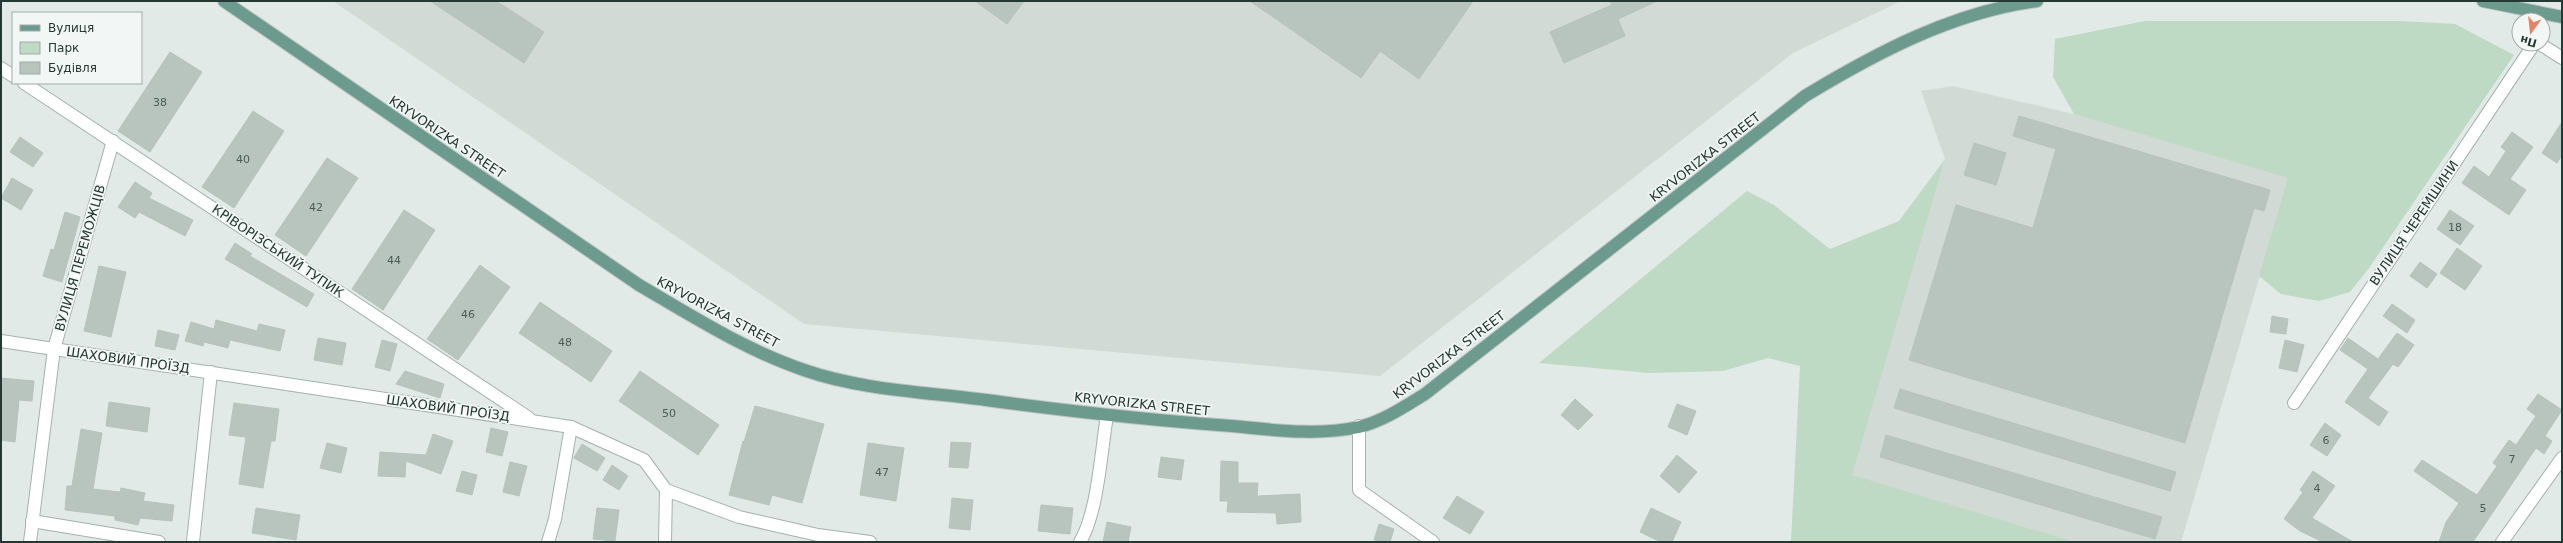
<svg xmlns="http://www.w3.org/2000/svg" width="2563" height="543" viewBox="0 0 2563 543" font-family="'DejaVu Sans',sans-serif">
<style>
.built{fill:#d1dad5}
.green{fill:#bed9c4}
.building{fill:#b8c5bf;stroke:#b5c3bd}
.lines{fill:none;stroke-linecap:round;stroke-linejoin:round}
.minor-casing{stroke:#a5b1ad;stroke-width:14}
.primary-casing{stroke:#bdc4c2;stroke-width:14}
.minor{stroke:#fff;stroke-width:12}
.primary{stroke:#6c9a8d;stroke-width:12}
.labels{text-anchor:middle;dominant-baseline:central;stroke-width:3.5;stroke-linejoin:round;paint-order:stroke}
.number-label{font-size:11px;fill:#495c56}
.street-label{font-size:13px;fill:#243933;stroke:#f2f7f5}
</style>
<rect width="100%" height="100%" fill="#e2eae7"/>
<g class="built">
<polygon points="333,1 1901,1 1793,53 1380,376 804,324"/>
<polygon points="1953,86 2074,114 2289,178 2181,542 2075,542 1851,475 1945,159 1921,91"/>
</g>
<g class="green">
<polygon points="2145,21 2401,21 2455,24 2514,55 2369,268 2350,292 2319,301 2281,294 2259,276 2288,178 2074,114 2053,77 2055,39"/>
<polygon points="1945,159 1852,475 2075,542 1791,542 1800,366 1768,358 1723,371 1649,373 1539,363 1747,191 1774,205 1830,249 1899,221"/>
</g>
<g class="building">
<polygon points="430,1 496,1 544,32 524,63"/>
<polygon points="975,1 1024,1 1007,24"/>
<polygon points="1250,1 1473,1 1419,79 1380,51 1361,78"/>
<polygon points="1610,1 1657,1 1618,19 1625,36 1564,63 1550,32 1612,5"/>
<polygon points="170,52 202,72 150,152 118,131"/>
<polygon points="253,111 284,131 234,208 202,187"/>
<polygon points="2019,116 2270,190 2264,211 2254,208 2185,443 1909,360 1956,205 2033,228 2056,149 2013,136"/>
<polygon points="2562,122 2562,155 2557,163 2542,153"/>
<polygon points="2512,132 2533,147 2510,179 2526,190 2509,215 2462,183 2474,166 2489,177 2506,151 2501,147"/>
<polygon points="20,137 43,153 33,167 10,152"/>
<polygon points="1974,143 2006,153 1996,185 1964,175"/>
<polygon points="327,158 358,178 306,256 275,235"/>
<polygon points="12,178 33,190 21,210 1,198"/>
<polygon points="135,182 152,193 149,198 193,220 185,236 139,212 135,218 118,207"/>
<polygon points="404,210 435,230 383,310 352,289"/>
<polygon points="2450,210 2474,226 2460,245 2437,229"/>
<polygon points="65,212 80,217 62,282 43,276 51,249 54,250"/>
<polygon points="235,243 252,254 250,256 314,294 307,307 225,259"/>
<polygon points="2457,248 2482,266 2465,290 2440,273"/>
<polygon points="2420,262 2437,274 2427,288 2410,276"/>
<polygon points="480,265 510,287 458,360 427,339"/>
<polygon points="99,266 126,272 111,337 84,331"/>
<polygon points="540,302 612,351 591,382 519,333"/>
<polygon points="2392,304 2415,320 2407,333 2383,316"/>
<polygon points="2272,316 2288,319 2286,334 2270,332"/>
<polygon points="216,320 257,331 259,324 285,330 280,351 230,340 228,348 204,342 203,346 185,341 191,322 214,329"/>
<polygon points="158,330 179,335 175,350 155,346"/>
<polygon points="2397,333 2414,345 2398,367 2393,364 2368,398 2388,412 2379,426 2345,402 2368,369 2340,350 2348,338 2378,359"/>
<polygon points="318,338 346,343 342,365 314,360"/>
<polygon points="382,340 397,344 390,371 375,367"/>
<polygon points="2285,340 2304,345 2297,372 2279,368"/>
<polygon points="405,371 444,384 440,398 396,384"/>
<polygon points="640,371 719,425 698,455 619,401"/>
<polygon points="1,378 34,381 32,401 19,400 15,442 1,440"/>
<polygon points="1900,389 2176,472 2170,491 1894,408"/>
<polygon points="2538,394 2562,410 2545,436 2552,441 2544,454 2536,448 2473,542 2439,542 2446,522 2459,503 2414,471 2422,460 2477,495 2497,466 2493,463 2509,440 2516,445 2536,416 2527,409"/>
<polygon points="1575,399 1593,415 1578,430 1561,415"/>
<polygon points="109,402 150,408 147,432 106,426"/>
<polygon points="234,403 279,409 275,441 271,441 263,488 239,484 246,437 229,435"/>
<polygon points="1677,404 1696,411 1687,435 1668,427"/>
<polygon points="755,406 824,424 802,503 772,495 769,505 729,495 743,441 744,442"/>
<polygon points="2325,423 2341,435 2327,456 2310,445"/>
<polygon points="491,428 508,432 502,456 486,452"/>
<polygon points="81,429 102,433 93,489 120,492 121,488 145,493 143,501 174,505 172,521 140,518 138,525 115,520 115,516 65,510 67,486 72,486"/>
<polygon points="433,434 453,441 441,474 406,461 405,477 378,476 380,452 426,455"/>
<polygon points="1886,435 2162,517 2155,539 1880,457"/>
<polygon points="951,442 971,443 968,468 949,467"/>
<polygon points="327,443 347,448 341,473 320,468"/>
<polygon points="868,443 904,448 896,501 860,495"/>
<polygon points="582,444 605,458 597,471 574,458"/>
<polygon points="1677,455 1697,472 1679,493 1660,476"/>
<polygon points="1161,457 1184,460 1181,480 1158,477"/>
<polygon points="1221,461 1238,462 1238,483 1258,483 1257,496 1300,494 1301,522 1277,524 1276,513 1227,512 1228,501 1220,501"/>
<polygon points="510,462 527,466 519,496 503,492"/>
<polygon points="612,465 628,476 619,490 603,480"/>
<polygon points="462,471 477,475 472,495 456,491"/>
<polygon points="2313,471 2335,486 2312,518 2353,542 2323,542 2300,531 2284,519 2303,492 2300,490"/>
<polygon points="1457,496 1484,512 1470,534 1443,518"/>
<polygon points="952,498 973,500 970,530 949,528"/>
<polygon points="1041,505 1073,508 1070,534 1038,531"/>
<polygon points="256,508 300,515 296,540 252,533"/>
<polygon points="597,508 619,510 615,541 593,539"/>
<polygon points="1651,508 1681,522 1672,542 1661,542 1640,532"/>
<polygon points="1107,522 1131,527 1128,542 1103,542"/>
<polygon points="1379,524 1394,529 1390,542 1374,540"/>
</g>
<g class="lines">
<g class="minor-casing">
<g id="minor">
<polyline points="2540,44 2562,58"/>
<polyline points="1,68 13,76"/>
<polyline points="24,83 529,418"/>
<polyline points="1,341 571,427 644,460 666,490 739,517 818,535 870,542"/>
<polyline points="2294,403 2534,44"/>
<polyline points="1359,426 1359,490 1433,542"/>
<polyline points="32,521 159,542"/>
<polyline points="30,542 54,349 113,141"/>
<polyline points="193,542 211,372"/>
<polyline points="548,542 555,519 571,427"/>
<polyline points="665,542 666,490"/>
<path d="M1080 542C1098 512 1101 451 1107 416"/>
<polyline points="2502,542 2562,458"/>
</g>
</g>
<g class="primary-casing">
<g id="primary">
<path d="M224 1 639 285C692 316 745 350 804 370 861 390 926 392 986 400 1068 411 1149 420 1232 426 1273 430 1317 436 1359 427 1383 421 1404 407 1425 394L1805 96C1876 53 1953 12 2037 1"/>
<polyline points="2483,1 2562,17"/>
</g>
</g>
<use href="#minor" class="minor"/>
<use href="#primary" class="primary"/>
</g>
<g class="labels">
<g class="number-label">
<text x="160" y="102">38</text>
<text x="243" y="159">40</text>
<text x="316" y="207">42</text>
<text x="2455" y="227">18</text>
<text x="394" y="260">44</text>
<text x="468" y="314">46</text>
<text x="565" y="342">48</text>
<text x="669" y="413">50</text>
<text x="2326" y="440">6</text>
<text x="2512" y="459">7</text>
<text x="882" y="472">47</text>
<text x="2317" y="488">4</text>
<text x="2483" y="508">5</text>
</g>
<g class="street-label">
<text transform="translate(447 137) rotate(34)">KRYVORIZKA STREET</text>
<text transform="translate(1705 157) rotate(-38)">KRYVORIZKA STREET</text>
<text transform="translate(2414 223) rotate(-56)">ВУЛИЦЯ ЧЕРЕМШИНИ</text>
<text transform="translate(278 251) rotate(34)">КРІВОРІЗСЬКИЙ ТУПИК</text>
<text transform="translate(80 258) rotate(-74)">ВУЛИЦЯ ПЕРЕМОЖЦІВ</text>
<text transform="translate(718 312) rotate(28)">KRYVORIZKA STREET</text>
<text transform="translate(1449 355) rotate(-37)">KRYVORIZKA STREET</text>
<text transform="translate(128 360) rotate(8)">ШАХОВИЙ ПРОЇЗД</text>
<text transform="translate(1142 404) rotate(6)">KRYVORIZKA STREET</text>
<text transform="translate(448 408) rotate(8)">ШАХОВИЙ ПРОЇЗД</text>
</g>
</g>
<rect width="2563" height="543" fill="none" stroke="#243933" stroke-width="4"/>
<rect x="12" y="12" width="130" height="72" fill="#f2f7f5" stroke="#a0aba7"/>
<rect x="20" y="25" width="20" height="6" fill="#6c9a8d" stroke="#a0aba7"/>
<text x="48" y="32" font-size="12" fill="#243933">Вулиця</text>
<rect x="20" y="42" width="20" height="12" fill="#bed9c4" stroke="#a0aba7"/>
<text x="48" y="52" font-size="12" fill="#243933">Парк</text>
<rect x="20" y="62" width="20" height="12" fill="#b8c5bf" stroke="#a0aba7"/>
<text x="48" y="72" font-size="12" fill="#243933">Будівля</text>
<g transform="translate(2531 32) rotate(195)"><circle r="19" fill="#f2f7f5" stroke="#a0aba7"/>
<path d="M0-3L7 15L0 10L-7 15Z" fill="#e1846a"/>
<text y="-6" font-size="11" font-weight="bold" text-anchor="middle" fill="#243933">Пн</text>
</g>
</svg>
